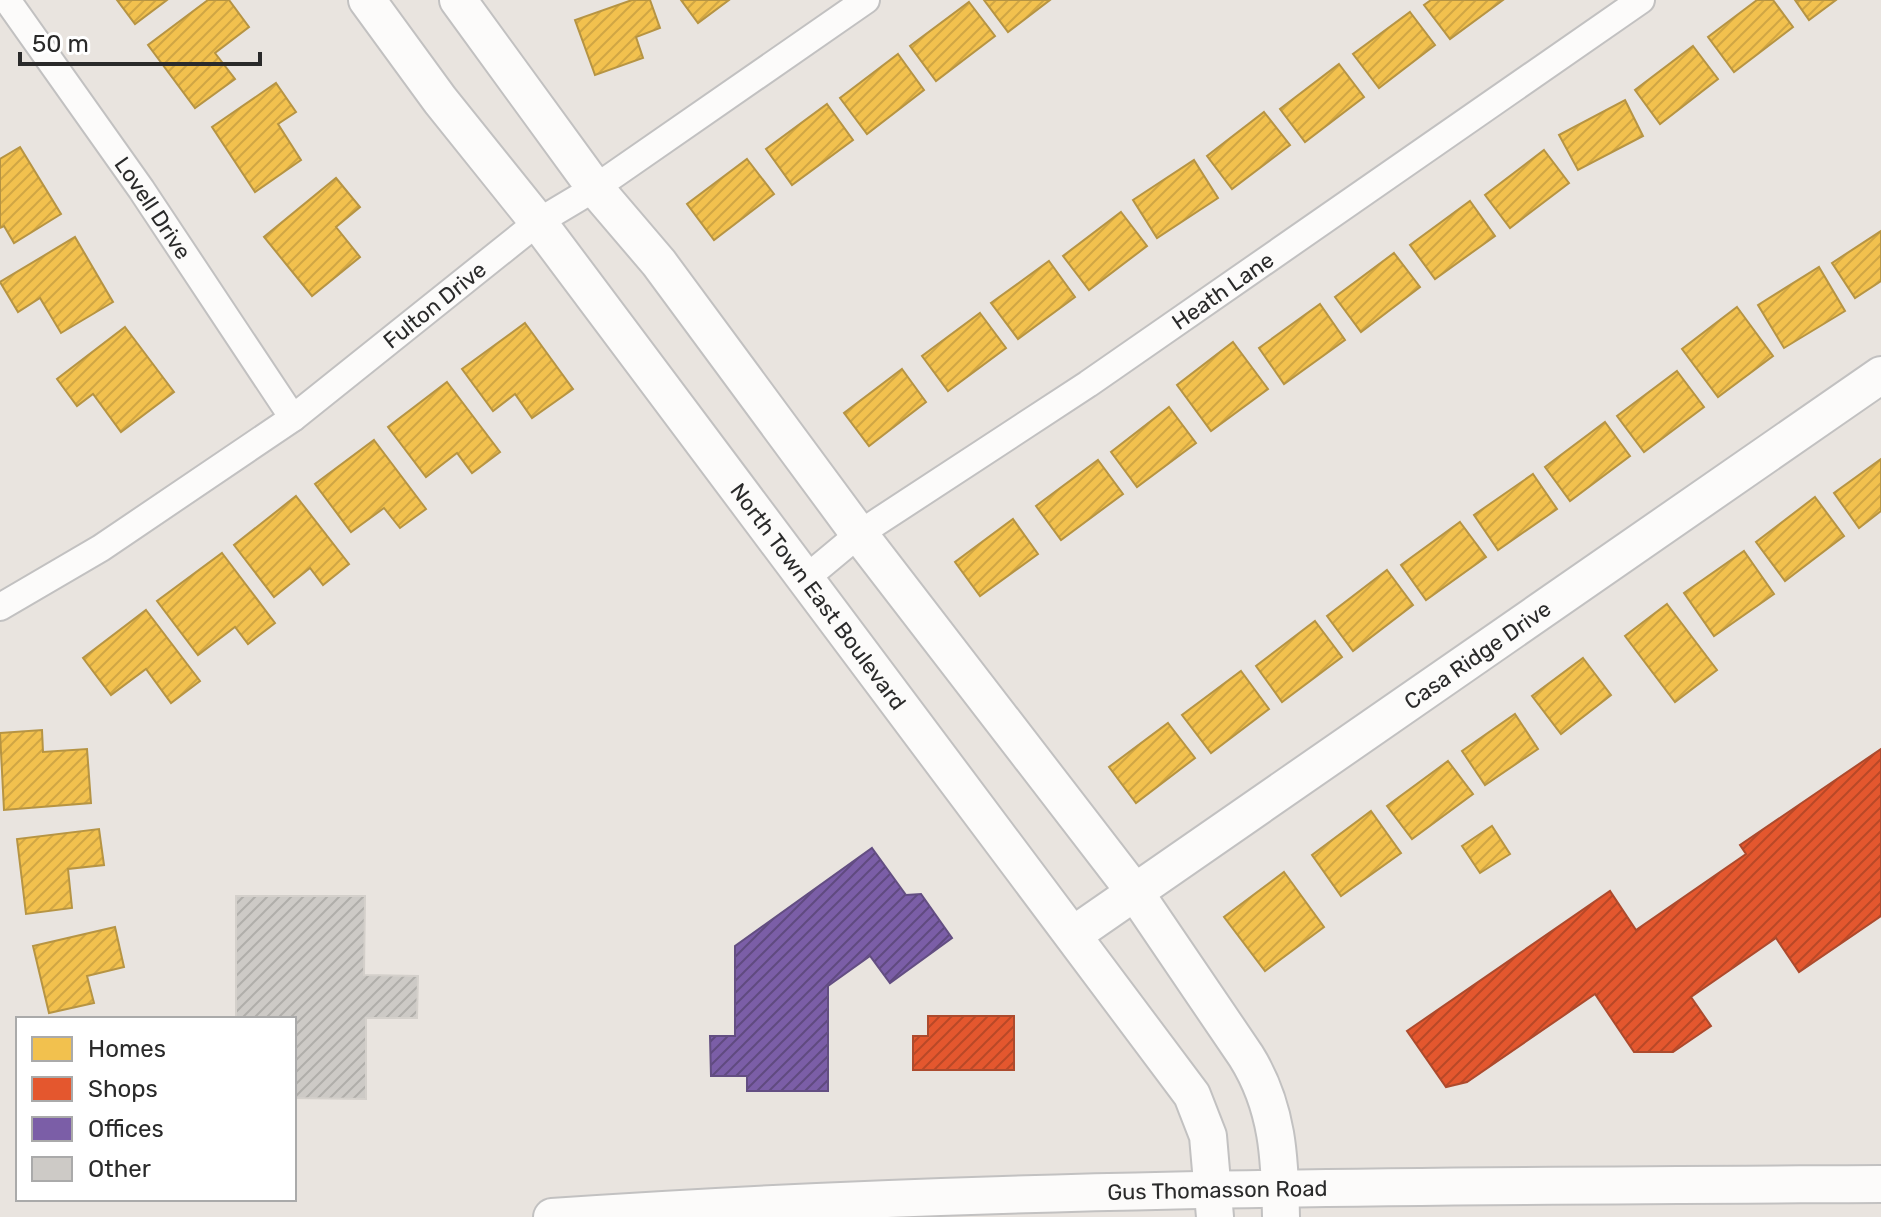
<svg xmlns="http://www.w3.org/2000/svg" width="1881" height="1217" viewBox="0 0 1881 1217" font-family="Rubik,sans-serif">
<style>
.homes{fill:url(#homes-hatch);stroke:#b69443;stroke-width:2}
.shops{fill:url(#shops-hatch);stroke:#ac4a2d;stroke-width:2}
.offices{fill:url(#offices-hatch);stroke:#634e82;stroke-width:2}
.building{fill:url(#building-hatch);stroke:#d4d0cb;stroke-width:2}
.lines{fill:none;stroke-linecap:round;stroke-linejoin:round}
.street-casing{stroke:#c2c1c1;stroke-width:30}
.secondary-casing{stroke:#c2c1c1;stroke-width:40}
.street{stroke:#fcfbfa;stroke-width:26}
.secondary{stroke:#fcfbfa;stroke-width:36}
.labels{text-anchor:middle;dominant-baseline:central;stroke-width:8;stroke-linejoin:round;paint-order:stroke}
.street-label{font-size:22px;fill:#2a2a2a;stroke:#fff}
</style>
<defs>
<pattern id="homes-hatch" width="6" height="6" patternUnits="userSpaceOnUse" patternTransform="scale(2)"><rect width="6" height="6" fill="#f2c14e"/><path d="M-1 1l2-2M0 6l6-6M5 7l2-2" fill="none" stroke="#d0a644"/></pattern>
<pattern id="shops-hatch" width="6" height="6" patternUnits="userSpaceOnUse" patternTransform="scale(2)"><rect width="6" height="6" fill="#e4572e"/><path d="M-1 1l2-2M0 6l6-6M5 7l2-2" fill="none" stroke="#b94827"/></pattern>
<pattern id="offices-hatch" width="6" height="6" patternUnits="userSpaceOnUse" patternTransform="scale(2)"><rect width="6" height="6" fill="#7b5ea7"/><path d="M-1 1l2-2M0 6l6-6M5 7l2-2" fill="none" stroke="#604a80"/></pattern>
<pattern id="building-hatch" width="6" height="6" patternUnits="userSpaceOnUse" patternTransform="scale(2)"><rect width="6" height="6" fill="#cdcac6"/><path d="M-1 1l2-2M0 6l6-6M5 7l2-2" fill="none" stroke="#b0aeaa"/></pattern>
</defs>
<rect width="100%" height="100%" fill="#e9e4df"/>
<g class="homes">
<polygon points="117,0 167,0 135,24"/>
<polygon points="208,0 229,0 249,27 215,53 235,79 195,108 148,45"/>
<polygon points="632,0 650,0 660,28 636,37 643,58 595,75 575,20"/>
<polygon points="681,0 729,0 698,23"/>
<polygon points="984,0 1050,0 1008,32"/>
<polygon points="1431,0 1503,0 1450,39 1424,5"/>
<polygon points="1757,0 1773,0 1793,27 1734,72 1708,37"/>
<polygon points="1795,0 1836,0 1809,20"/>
<polygon points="969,2 995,36 936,81 910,46"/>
<polygon points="1410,12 1435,45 1379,88 1353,54"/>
<polygon points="1693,46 1718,79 1660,124 1635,90"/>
<polygon points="898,54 924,90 867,134 840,98"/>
<polygon points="1339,64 1364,97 1305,142 1280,109"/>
<polygon points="276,83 296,112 278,124 301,160 255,192 212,127"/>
<polygon points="1625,100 1643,136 1578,170 1559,135"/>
<polygon points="827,104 853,140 792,185 766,149"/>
<polygon points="1264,112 1290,145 1232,189 1207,156"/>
<polygon points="20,147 61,214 14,243 4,226 0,228 0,159"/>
<polygon points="1544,150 1569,183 1510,228 1485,195"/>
<polygon points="747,159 774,194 714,240 687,204"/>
<polygon points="1194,160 1218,198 1157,238 1133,200"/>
<polygon points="336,178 360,207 336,227 360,257 312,296 264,237"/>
<polygon points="1470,201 1495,236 1435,279 1410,245"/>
<polygon points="1121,212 1147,246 1089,290 1063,256"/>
<polygon points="1881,231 1881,281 1855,298 1832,263"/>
<polygon points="75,237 113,302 61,333 40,298 18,312 0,282"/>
<polygon points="1394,253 1420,287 1361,332 1335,297"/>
<polygon points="1049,261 1075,297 1018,339 991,303"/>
<polygon points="1819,267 1845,311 1784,348 1758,305"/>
<polygon points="1320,304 1345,340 1284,384 1259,348"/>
<polygon points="1737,307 1773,356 1718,397 1682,349"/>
<polygon points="980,313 1006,348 948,391 922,356"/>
<polygon points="525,323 573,389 532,418 515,394 493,411 462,369"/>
<polygon points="125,327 174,392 121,432 93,394 77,406 57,379"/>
<polygon points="1233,342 1268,389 1211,431 1177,385"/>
<polygon points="902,369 926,402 869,446 844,413"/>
<polygon points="1677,371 1704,407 1644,452 1617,416"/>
<polygon points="447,382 500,452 472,473 457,453 426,477 388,427"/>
<polygon points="1169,407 1196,443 1137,487 1111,452"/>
<polygon points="1605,422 1630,456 1570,501 1545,467"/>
<polygon points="374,440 426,509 400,528 384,508 351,532 315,484"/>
<polygon points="1881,459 1881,511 1859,528 1834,493"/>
<polygon points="1098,460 1123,494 1061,540 1036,506"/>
<polygon points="1533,474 1557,509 1498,550 1474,515"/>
<polygon points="296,496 349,564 323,585 310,568 274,597 234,545"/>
<polygon points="1815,497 1844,536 1785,581 1756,542"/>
<polygon points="1013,519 1038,554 980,596 955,562"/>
<polygon points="1460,522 1486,557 1426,600 1401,565"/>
<polygon points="1744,551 1774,594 1714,636 1684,593"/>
<polygon points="222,553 275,623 248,644 235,627 198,655 157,601"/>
<polygon points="1387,570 1413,605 1353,651 1327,616"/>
<polygon points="1667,604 1717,670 1675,702 1625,636"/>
<polygon points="146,610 200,681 171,703 146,669 111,695 83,658"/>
<polygon points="1315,621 1342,657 1282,702 1256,666"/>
<polygon points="1583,658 1611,695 1561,734 1532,696"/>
<polygon points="1241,671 1269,709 1211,753 1182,715"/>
<polygon points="1515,714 1538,749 1485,785 1462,751"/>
<polygon points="1168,723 1195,758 1136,803 1109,767"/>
<polygon points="42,730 43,752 87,749 91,803 4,810 0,733"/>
<polygon points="1448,761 1473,794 1412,839 1387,806"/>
<polygon points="1371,811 1401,853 1341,896 1312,855"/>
<polygon points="1492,826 1510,854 1480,873 1462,846"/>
<polygon points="99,829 104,865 68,869 72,908 26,914 17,839"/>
<polygon points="1284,872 1324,927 1265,971 1224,917"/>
<polygon points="115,927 124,967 87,976 94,1003 49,1013 33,946"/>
</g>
<g class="shops">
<polygon points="1881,749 1881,916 1799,972 1776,938 1691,997 1711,1026 1673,1052 1634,1052 1595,994 1467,1082 1446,1087 1407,1031 1610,891 1636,930 1746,854 1740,845"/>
<polygon points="928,1016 1014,1016 1014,1070 913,1070 913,1036 928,1036"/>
</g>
<polygon class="offices" points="872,848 906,895 921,894 952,938 890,983 870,956 828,986 828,1091 747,1091 747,1076 711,1076 710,1036 735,1036 735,946"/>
<polygon class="building" points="236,896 365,896 364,975 418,976 417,1018 366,1018 366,1099 294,1098 294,1019 236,1019"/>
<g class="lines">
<g class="street-casing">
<g id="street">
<path id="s1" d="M7 0 141 189 293 418"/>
<path id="s2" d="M805 579 859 534 1088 384 1641 0"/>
<path id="s3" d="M0 607 101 548 293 418 538 222 595 188 866 0"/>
</g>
</g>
<g class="secondary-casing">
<g id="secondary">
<path id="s4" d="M367 0 440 100 538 222 1192 1095 1208 1136 1215 1217"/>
<path d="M458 0 595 188 659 263 859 534 1134 891 1246 1056C1278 1107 1280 1159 1281 1217"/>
<path id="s5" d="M1073 935 1881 375"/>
<path id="s6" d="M552 1217C995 1186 1438 1186 1881 1184"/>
</g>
</g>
<use href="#street" class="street"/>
<use href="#secondary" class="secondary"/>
</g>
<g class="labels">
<g class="street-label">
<text stroke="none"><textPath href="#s1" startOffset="254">Lovell Drive</textPath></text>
<text stroke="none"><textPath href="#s2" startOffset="508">Heath Lane</textPath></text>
<text stroke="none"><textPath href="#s3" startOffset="530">Fulton Drive</textPath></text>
<text stroke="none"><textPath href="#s4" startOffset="748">North Town East Boulevard</textPath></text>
<text stroke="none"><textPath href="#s5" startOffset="492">Casa Ridge Drive</textPath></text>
<text stroke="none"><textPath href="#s6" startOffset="666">Gus Thomasson Road</textPath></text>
</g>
</g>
<rect x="16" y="1017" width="280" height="184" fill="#ffffff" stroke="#aaaaaa" stroke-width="2"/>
<rect x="32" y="1037" width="40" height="24" fill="#f2c14e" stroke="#aaaaaa" stroke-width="2"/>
<text x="88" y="1057" font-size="24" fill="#2a2a2a">Homes</text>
<rect x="32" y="1077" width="40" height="24" fill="#e4572e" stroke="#aaaaaa" stroke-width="2"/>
<text x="88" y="1097" font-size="24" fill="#2a2a2a">Shops</text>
<rect x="32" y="1117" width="40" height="24" fill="#7b5ea7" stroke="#aaaaaa" stroke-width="2"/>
<text x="88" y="1137" font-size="24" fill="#2a2a2a">Offices</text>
<rect x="32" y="1157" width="40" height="24" fill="#cdcac6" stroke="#aaaaaa" stroke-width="2"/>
<text x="88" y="1177" font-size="24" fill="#2a2a2a">Other</text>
<path d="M20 52v12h240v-12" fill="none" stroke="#2a2a2a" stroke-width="4"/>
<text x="32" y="52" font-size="24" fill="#2a2a2a" stroke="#ffffff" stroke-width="6" paint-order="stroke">50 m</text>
</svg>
